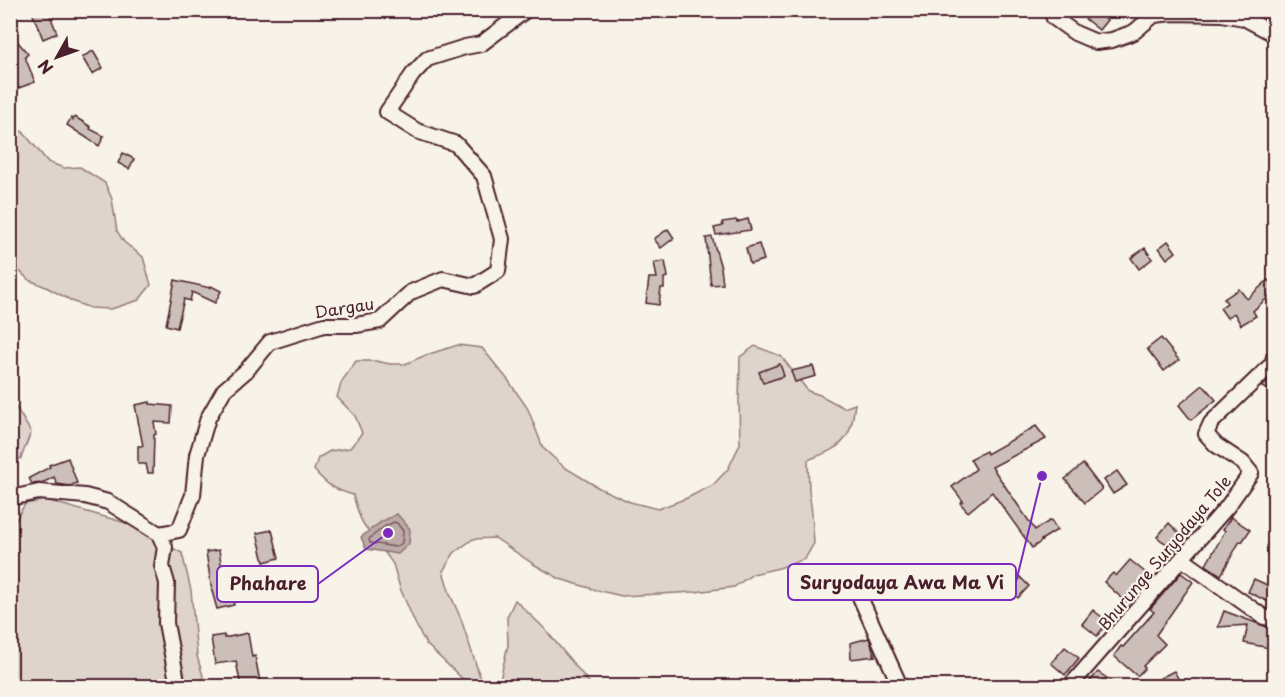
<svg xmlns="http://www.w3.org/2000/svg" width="1285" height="697" viewBox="0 0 1285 697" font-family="'Playpen Sans',sans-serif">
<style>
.green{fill:#ded4cc;stroke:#947a7c;stroke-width:1.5}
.water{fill:#bcaaa7;stroke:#8e7275;stroke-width:1.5}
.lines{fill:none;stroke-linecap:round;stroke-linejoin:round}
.shore{stroke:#78575d;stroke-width:1.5}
.building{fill:#ccbfb9;stroke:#4a1f2b;stroke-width:1.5}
.minor-casing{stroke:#4a1f2b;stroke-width:18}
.minor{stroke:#f7f3e8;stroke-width:14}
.labels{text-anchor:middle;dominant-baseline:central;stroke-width:4.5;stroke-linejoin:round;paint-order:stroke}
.street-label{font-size:16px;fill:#4a1f2b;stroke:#f7f3e8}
.leader{fill:none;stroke:#7b2cbf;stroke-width:2}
.callout-dot{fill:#7b2cbf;stroke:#f7f3e8;stroke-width:2}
.callout{fill:#f7f3e8;stroke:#7b2cbf;stroke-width:2}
.callout-label{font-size:18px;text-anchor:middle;font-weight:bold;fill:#4a1f2b}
</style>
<rect width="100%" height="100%" fill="#f7f3e8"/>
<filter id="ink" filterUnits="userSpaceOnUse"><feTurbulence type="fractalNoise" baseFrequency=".0167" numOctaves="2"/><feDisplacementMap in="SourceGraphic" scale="12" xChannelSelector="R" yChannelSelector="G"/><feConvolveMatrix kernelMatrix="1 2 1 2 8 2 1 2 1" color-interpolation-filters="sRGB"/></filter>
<g filter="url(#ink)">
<g class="green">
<polygon points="10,127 23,132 48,162 64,168 80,167 105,183 112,199 117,231 124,242 143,257 151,285 139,300 111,309 90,308 74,302 46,287 29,280 11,263"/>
<path d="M458 345 482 348 508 380 528 409 543 448 564 467 599 488 630 502 658 509 687 498 713 485 728 469 740 444 739 402 740 357 755 346 781 356 808 391 820 395 844 408 855 404C853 414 853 428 846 437 839 449 820 455 808 460L809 491 812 513 814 543 805 559 779 568 753 574 734 587 695 592 622 596 596 590 560 579 535 565 495 538 473 539 454 553 443 571 450 594 461 619 483 686H470L426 644 415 623 400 588 393 564 371 533C360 524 357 508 353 495 333 489 327 485 314 470L318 458 330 451 350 448 362 433 355 416 337 397 342 381 356 361H376L390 364H405L426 355Z"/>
<polygon points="11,399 31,432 21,458 11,466"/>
<polygon points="46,500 126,523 182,553 191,590 197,656 206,686 11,686 11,532 13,524 25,504"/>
<polygon points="515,600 544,628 592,686 500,686 501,675 508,645 507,617"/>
</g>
<polygon class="water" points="397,514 410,529 409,544 398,554 366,549 361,537 381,522"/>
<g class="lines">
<polygon class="shore" points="394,522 397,523 403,531 402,543 396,547 370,543 369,540 370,538 384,527"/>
</g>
<g class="building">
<polygon points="31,10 48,10 57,33 43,39"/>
<polygon points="1074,10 1096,10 1107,20 1099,30"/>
<polygon points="18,42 28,54 25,57 35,82 16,89 10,74 10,49"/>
<polygon points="93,51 103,68 92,74 82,57"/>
<polygon points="75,117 91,127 90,129 104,136 99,146 67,125 71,118 73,120"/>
<polygon points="123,153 134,159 129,169 118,163"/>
<polygon points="748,219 751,230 716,235 714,228 723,226 722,222 736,220 737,222"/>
<polygon points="668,229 674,238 661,248 654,239"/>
<polygon points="712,237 721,268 723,284 711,285 706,238"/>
<polygon points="1168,241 1176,252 1167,259 1159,248"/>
<polygon points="759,244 764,260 750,264 746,248"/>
<polygon points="1145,248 1152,259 1139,269 1131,258"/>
<polygon points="665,261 668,277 664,278 664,288 661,288 659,305 646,303 649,278 657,278 654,263"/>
<polygon points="175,280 210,288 211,286 221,291 215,303 192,292 190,301 184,299 177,328 166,325"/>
<polygon points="1268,280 1275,287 1275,291 1253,311 1256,316 1241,325 1234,313 1227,318 1220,308 1227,303 1224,299 1239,289 1247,299"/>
<polygon points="1161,338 1179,360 1164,371 1147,349"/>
<polygon points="780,364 784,376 763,383 759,372"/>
<polygon points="813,366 816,376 795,382 791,371"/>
<polygon points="1275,374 1275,393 1262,387"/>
<polygon points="1203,385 1216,400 1191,420 1179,405"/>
<polygon points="150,402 150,404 172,406 171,423 154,422 156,434 154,435 153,473 148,473 146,464 138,464 138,446 143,446 135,405"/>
<polygon points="1036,426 1046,439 992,467 1035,530 1051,520 1057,530 1041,540 1042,541 1032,548 992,492 968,512 960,503 963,501 952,487 976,469 970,459 986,451 987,454"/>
<polygon points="68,458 77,483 70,486 57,484 54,477 42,483 32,484 29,478 50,467 49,465"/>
<polygon points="1083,464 1102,489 1085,503 1065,479"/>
<polygon points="1117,471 1127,485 1113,494 1104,480"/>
<polygon points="1231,517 1250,530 1242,542 1240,541 1221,575 1206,565 1225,531 1223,529"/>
<polygon points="1169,523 1186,540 1177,550 1162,541 1157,537"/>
<polygon points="272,530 279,558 264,562 257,533"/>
<polygon points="219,550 225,587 230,586 234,605 217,609 212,591 206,552"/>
<polygon points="1130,560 1152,578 1143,589 1140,586 1126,602 1104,582 1113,573 1116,576"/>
<polygon points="1275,569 1275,605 1248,592 1254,579 1267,585"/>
<polygon points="1181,573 1193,582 1156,635 1165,644 1143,666 1145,668 1137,676 1114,656 1121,646 1123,647 1154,612 1150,609"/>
<polygon points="1017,574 1029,586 1018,598 1006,586"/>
<polygon points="1093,610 1108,622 1097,636 1082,624"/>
<polygon points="1224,611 1275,630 1275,649 1244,643 1248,625 1218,627"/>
<polygon points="248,633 252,657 255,656 261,687 241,687 236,661 215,664 211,637 224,635 224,638"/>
<polygon points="869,638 875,656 851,659 850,643"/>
<polygon points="1065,647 1079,658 1065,675 1051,663"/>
<polygon points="1174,671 1183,687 1165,687 1160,678"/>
<polygon points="1098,672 1120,687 1096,687 1090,681"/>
</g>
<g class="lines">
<g class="minor-casing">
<g id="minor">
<polyline points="1050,10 1054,18 1075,33 1096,42 1112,40 1134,32 1154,15 1173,13 1222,14 1244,18 1274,34"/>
<polyline points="10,495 15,497 39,492 85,496 108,502 159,534 179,530 193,495 197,455 208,418 224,390 246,371 270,342 324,325 356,325 380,321 411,292 443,279 474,286 498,271 502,239 484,176 456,144 417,131 387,112 413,74 427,59 465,47 481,44 526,10"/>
<polyline points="159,534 165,547 162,566 167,583 166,623 178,686"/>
<polyline points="1182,559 1264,617 1274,619"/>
<polyline points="860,597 900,686"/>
<polyline points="1070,686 1227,507 1251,473 1243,463 1216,445 1206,434 1211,423 1272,364 1274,357"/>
</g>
</g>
<use href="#minor" class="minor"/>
</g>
</g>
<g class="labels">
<g class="street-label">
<text transform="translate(344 307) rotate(-9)">Dargau</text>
<text transform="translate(1164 552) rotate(-50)">Bhurunge Suryodaya Tole</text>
</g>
</g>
<path class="leader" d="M1042 476L1016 582M388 533L318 584"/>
<g class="callout-dot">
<circle cx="1042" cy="476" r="6"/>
<circle cx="388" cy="533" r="6"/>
</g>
<g class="callout">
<rect x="788" y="564" width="228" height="36" rx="6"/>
<rect x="217" y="566" width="101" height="36" rx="6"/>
</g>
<g class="callout-label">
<text x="902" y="589">Suryodaya Awa Ma Vi</text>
<text x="268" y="590">Phahare</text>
</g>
<rect width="1285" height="697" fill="none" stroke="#f7f3e8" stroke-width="36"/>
<rect x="18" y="18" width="1249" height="661" fill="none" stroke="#4a1f2b" stroke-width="2" filter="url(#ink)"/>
<g transform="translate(57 57) rotate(230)" stroke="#f7f3e8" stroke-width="4.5" paint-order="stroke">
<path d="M0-4.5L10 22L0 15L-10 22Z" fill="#4a1f2b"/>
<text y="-9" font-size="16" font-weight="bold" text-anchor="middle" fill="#4a1f2b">N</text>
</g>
</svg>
